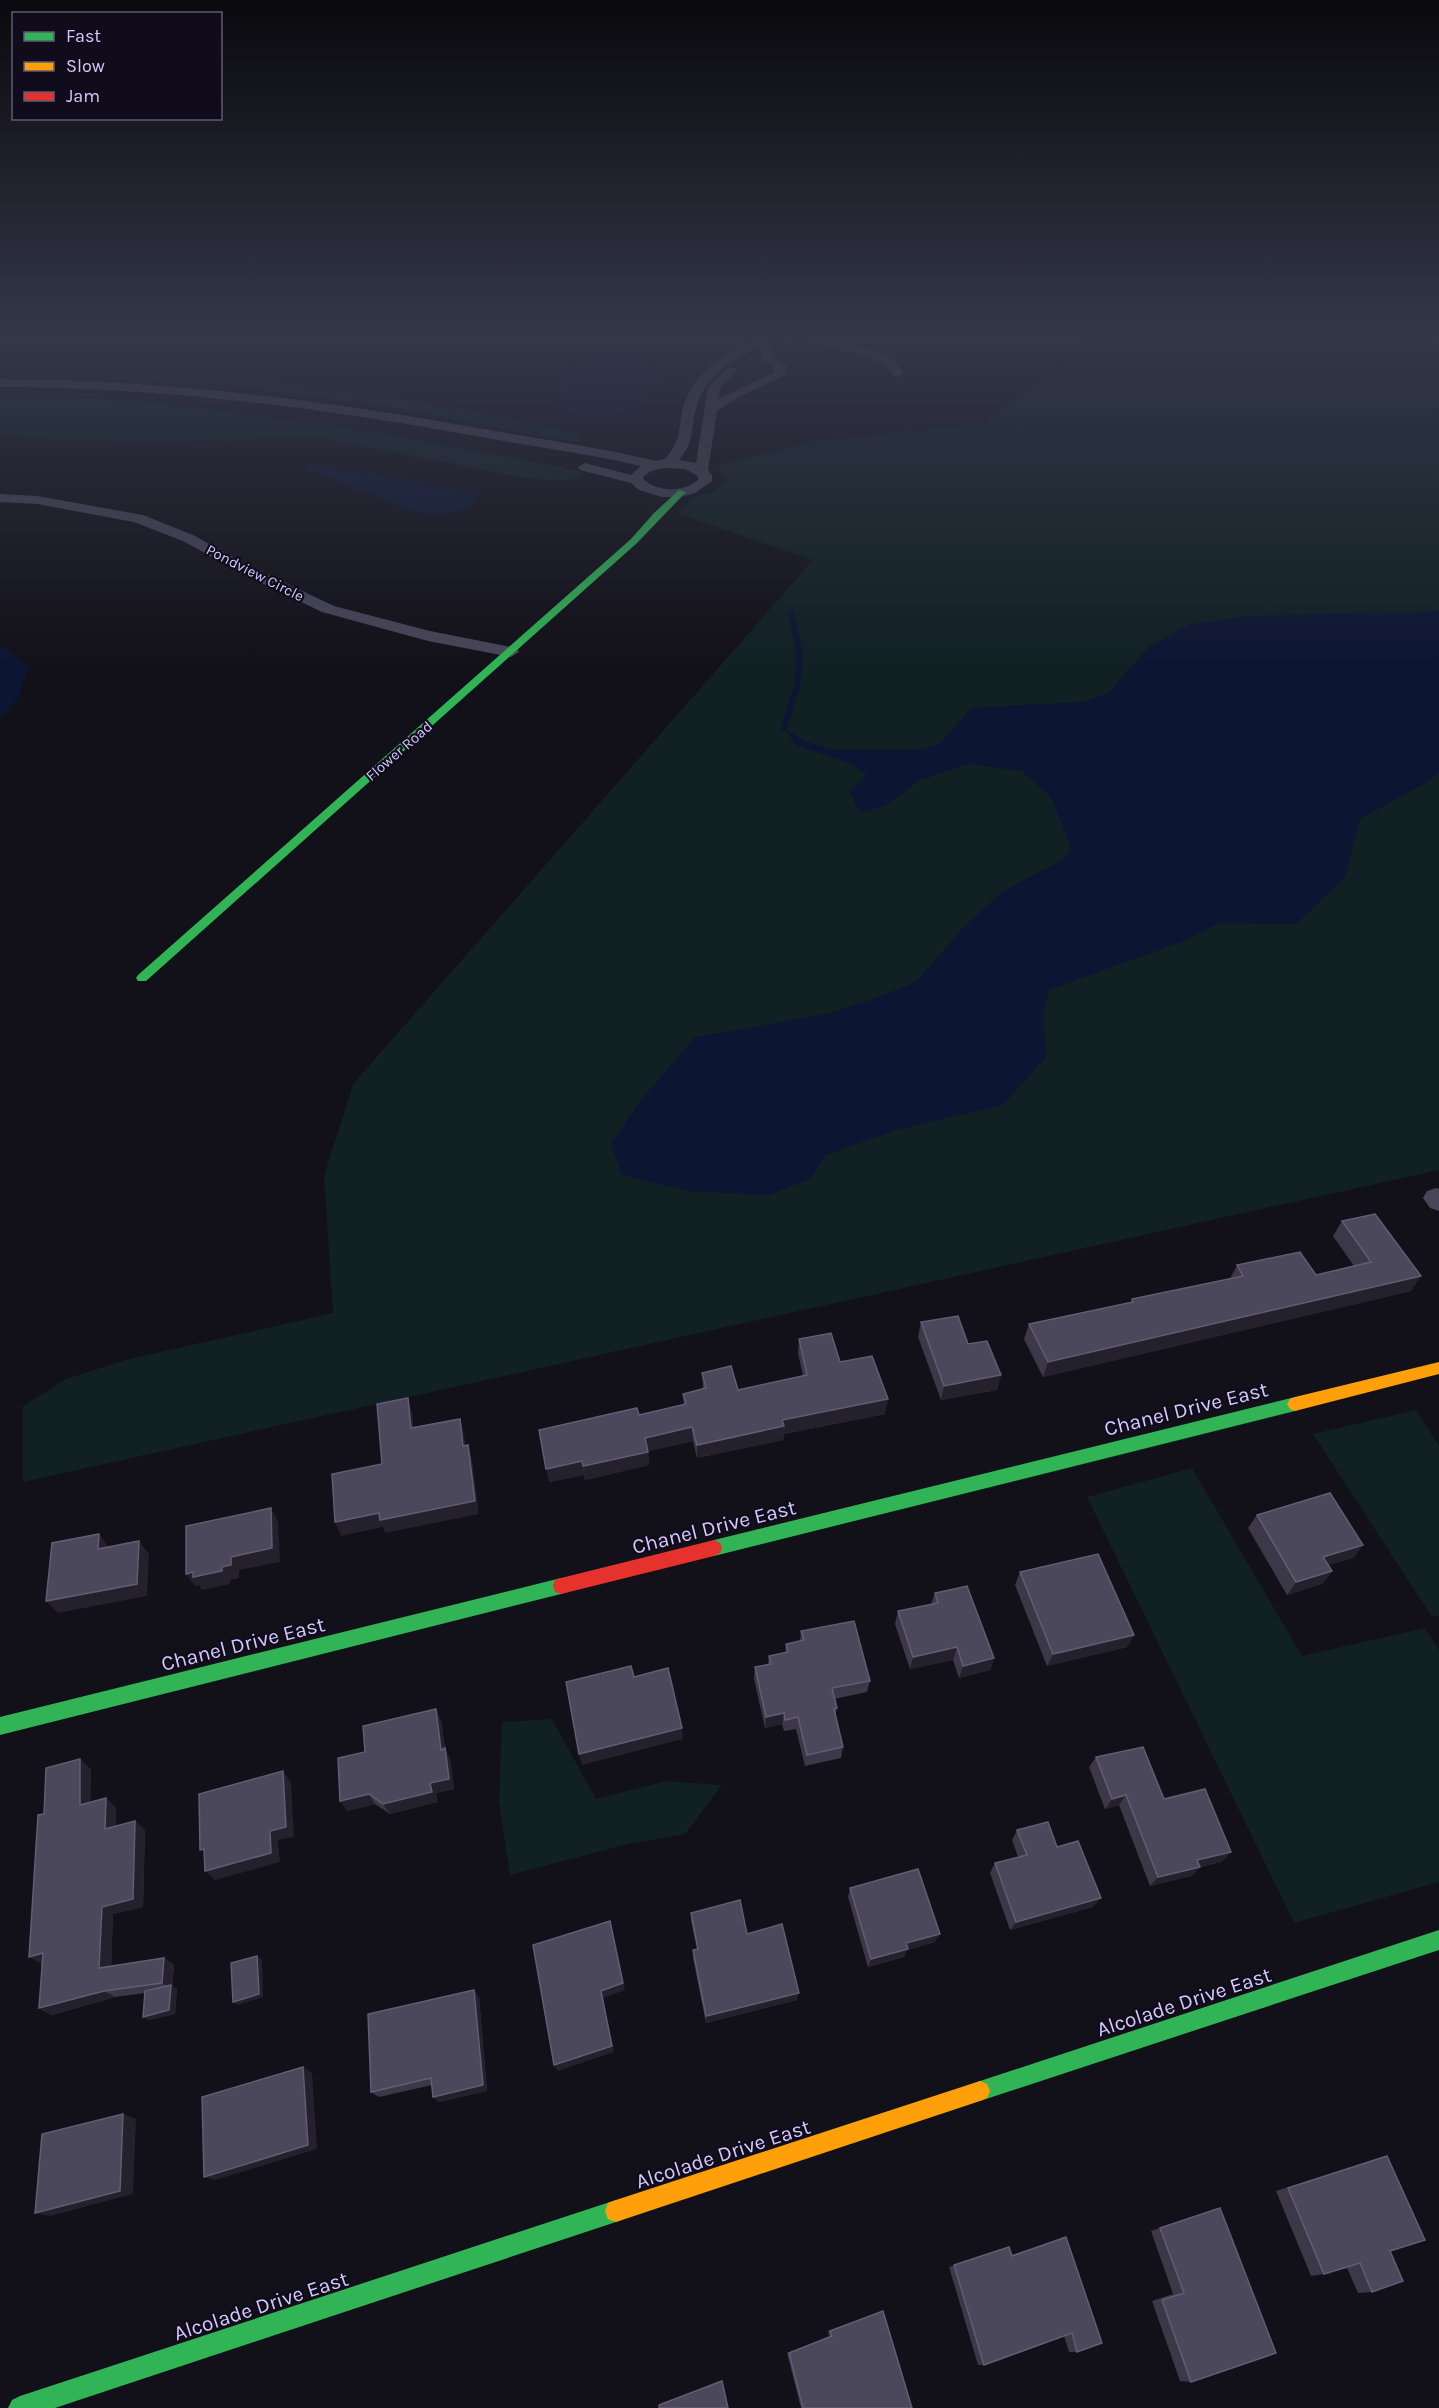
<svg xmlns="http://www.w3.org/2000/svg" width="1439" height="2408" viewBox="0 0 1439 2408" font-family="Karla,sans-serif">
<style>
.green{fill:#102023}
.water{fill:#0c1532}
.lines{fill:none;stroke-linecap:round;stroke-linejoin:round}
.stream{stroke:#0c1532;stroke-width:6}
.street{fill:#484558;fill-rule:evenodd}
.fast{fill:#30b455;fill-rule:evenodd}
.slow{fill:#ff9f0a;fill-rule:evenodd}
.jam{fill:#e5322d;fill-rule:evenodd}
.wall{fill:#3c3848}
.shaded-wall{fill:#24212c}
.building{fill:#4c485b;stroke:#625c74;stroke-width:1.5}
.labels{text-anchor:middle;dominant-baseline:central;stroke-width:4.5;stroke-linejoin:round;paint-order:stroke}
.far-street-label{font-size:15px;fill:#d5cafc;stroke:#110c1b}
.near-street-label{font-size:21px;fill:#d5cafc;stroke:#110c1b}
</style>
<rect width="100%" height="100%" fill="#121018"/>
<g class="green">
<polygon points="1067,332 1439,332 1439,1170 23,1482 23,1406 66,1379 125,1360 333,1313 324,1176 353,1084 813,560 678,514 692,498 713,492 728,479 717,465 815,441 982,424 1083,352"/>
<path d="M0 368 185 371 398 399 501 416 582 435 579 442C517 434 457 418 395 408 265 388 132 372 0 378Z"/>
<polygon points="0,398 101,399 184,406 386,434 582,471 580,478 560,481 526,478 315,437 167,442 52,440 0,433"/>
<polygon points="1416,1410 1439,1446 1439,1615 1432,1617 1313,1434"/>
<polygon points="1192,1468 1302,1656 1425,1628 1439,1650 1439,1882 1294,1923 1087,1497"/>
<polygon points="552,1719 596,1799 666,1781 722,1785 685,1834 628,1844 510,1875 499,1803 502,1722"/>
</g>
<g class="water">
<polygon points="589,352 613,352 642,358 662,377 645,395 636,410 613,420 578,419 557,410 562,375"/>
<polygon points="307,463 475,492 476,502 461,511 438,515 417,513 309,469"/>
<polygon points="1439,611 1439,772 1429,781 1360,819 1345,877 1296,924 1218,923 1186,940 1049,990 1043,1017 1047,1056 1003,1105 900,1129 825,1155 810,1179 769,1195 688,1191 622,1175 611,1144 641,1100 695,1037 827,1014 868,1001 916,982 961,930 1003,891 1063,860 1072,849 1051,797 1022,771 970,764 921,779 887,805 861,813 849,792 867,774 848,763 796,745 784,728 807,742 832,749 918,750 939,744 972,708 1082,702 1108,693 1150,646 1191,624 1247,616"/>
<polygon points="0,644 29,667 18,698 0,718"/>
</g>
<g class="lines">
<polyline class="stream" points="784,728 797,686 800,656 791,613"/>
<g class="street">
<path d="M770 332H803L876 351 893 359 904 373 898 377 894 376 885 365 868 357 785 335C749 351 706 367 696 409 690 430 695 441 679 460L696 463 708 387 727 368H735L737 371 720 388 718 399 773 373 774 367 762 359 760 349 762 346H770L774 357 787 366 785 375 739 397 717 411 708 470 712 475V481L695 493 681 497H662L639 490 631 483 580 470 578 467 585 463 631 475 641 466C592 454 542 448 493 439 329 409 167 387 0 387V379C167 380 331 401 495 431 549 441 603 448 656 461L665 459C683 438 677 432 683 408 694 367 734 348 770 332ZM664 468 685 469 698 476V480C682 493 660 492 644 480L643 477 651 471Z"/>
<polygon points="0,494 37,496 143,515 193,535 249,566 334,606 430,631 517,648 519,652 511,657 428,641 322,612 239,572 183,541 134,522 37,504 0,502"/>
<polygon points="1436,1188 1439,1189 1439,1211 1430,1208 1423,1198 1427,1191"/>
</g>
<g class="fast">
<polygon points="679,490 686,492 637,543 146,981 138,981 136,978 138,975 631,539 654,513"/>
<polygon points="1295,1397 1300,1399 1303,1404 1300,1409 1295,1411 714,1556 708,1553 706,1548 708,1543 714,1540"/>
<polygon points="561,1578 567,1580 569,1586 567,1592 561,1594 0,1735 0,1717"/>
<polygon points="1439,1930 1439,1950 980,2101 973,2098 970,2091 973,2084 980,2081"/>
<polygon points="616,2200 624,2203 627,2211 624,2219 616,2222 55,2408 8,2408 12,2400 20,2396"/>
</g>
<g class="slow">
<polygon points="1439,1362 1439,1374 1295,1411 1290,1409 1287,1404 1290,1399 1295,1397"/>
<polygon points="980,2081 987,2084 990,2091 987,2098 980,2101 616,2222 608,2219 605,2211 608,2203 616,2200"/>
</g>
<polygon class="jam" points="714,1540 720,1543 722,1548 720,1553 714,1556 561,1594 555,1592 553,1586 555,1580 561,1578"/>
</g>
<g class="wall">
<polygon points="1342,1221 1411,1291 1043,1377 1024,1339 1029,1324 1131,1302 1132,1299 1230,1279 1237,1265 1316,1275 1354,1266 1333,1236"/>
<polygon points="921,1322 968,1344 1001,1375 997,1390 941,1400 918,1337"/>
<polygon points="799,1339 840,1362 885,1414 784,1434 783,1440 697,1458 693,1441 648,1451 649,1465 585,1480 584,1475 549,1482 639,1415 684,1405 683,1394 703,1389 702,1373 738,1390 803,1376 798,1353"/>
<polygon points="1257,1515 1363,1545 1353,1558 1328,1565 1332,1571 1322,1584 1287,1595 1248,1528"/>
<polygon points="1020,1572 1134,1635 1127,1647 1047,1666 1015,1585"/>
<polygon points="935,1593 994,1658 990,1670 959,1678 953,1660 910,1669 895,1624 898,1611 931,1604"/>
<polygon points="801,1631 870,1681 867,1692 834,1699 837,1708 835,1716 843,1747 841,1758 805,1766 796,1729 784,1731 782,1724 765,1728 754,1679 755,1667 768,1664 769,1656 785,1653 786,1644 800,1641"/>
<polygon points="441,1720 445,1749 450,1759 454,1789 436,1793 437,1802 390,1814 375,1804 347,1811 365,1752"/>
<polygon points="1096,1757 1164,1799 1231,1852 1221,1862 1200,1867 1191,1876 1150,1886 1119,1805 1105,1809 1089,1767"/>
<polygon points="91,1769 90,1802 106,1798 116,1808 116,1826 135,1821 145,1830 143,1907 113,1914 111,1966 164,1958 174,1965 172,1986 177,1989 175,2014 149,2020 143,2017 145,1993 115,1997 52,2015 39,2008 42,1964 41,1964 44,1814"/>
<polygon points="1017,1830 1057,1847 1093,1907 1010,1930 990,1873 995,1863 1018,1857 1012,1840"/>
<polygon points="850,1888 935,1942 907,1950 904,1957 868,1967 848,1897"/>
<polygon points="691,1913 747,1934 797,2000 706,2023 693,1958 693,1950 697,1949 691,1921"/>
<polygon points="474,1990 479,1997 487,2091 439,2102 433,2097 432,2085 379,2097 371,2092"/>
<polygon points="1387,2156 1390,2251 1372,2292 1358,2293 1347,2268 1324,2274 1311,2276 1276,2191"/>
<polygon points="1220,2208 1191,2382 1180,2381 1152,2301 1173,2294 1151,2231"/>
<polygon points="1066,2237 1077,2352 1069,2352 1064,2336 984,2365 978,2365 949,2267 1009,2247 1012,2255"/>
<polygon points="883,2311 912,2408 801,2408 787,2353 829,2337 828,2331"/>
<polygon points="722,2380 728,2408 659,2405 660,2404"/>
</g>
<g class="shaded-wall">
<polygon points="1421,1276 1411,1291 1043,1377 1048,1362"/>
<polygon points="1001,1375 997,1390 941,1400 944,1386"/>
<polygon points="408,1398 412,1412 415,1442 411,1428"/>
<polygon points="888,1399 885,1414 784,1434 783,1440 697,1458 697,1445 782,1420"/>
<polygon points="460,1419 464,1433 467,1460 463,1446"/>
<polygon points="692,1427 693,1441 646,1452 645,1438"/>
<polygon points="468,1445 472,1459 479,1514 385,1533 383,1527 341,1536 335,1522"/>
<polygon points="648,1452 649,1465 585,1480 583,1466"/>
<polygon points="582,1461 584,1475 549,1482 546,1469"/>
<polygon points="271,1508 278,1521 280,1562 239,1570 239,1578 230,1580 230,1584 202,1590 199,1585 195,1586 186,1574 222,1567 231,1557"/>
<polygon points="99,1534 109,1548 98,1549"/>
<polygon points="139,1541 149,1554 147,1596 58,1613 46,1601"/>
<polygon points="1363,1545 1353,1558 1313,1570 1323,1557"/>
<polygon points="1332,1571 1322,1584 1287,1595 1296,1582"/>
<polygon points="1134,1635 1127,1647 1047,1666 1053,1654"/>
<polygon points="957,1647 953,1660 910,1669 913,1657"/>
<polygon points="994,1658 990,1670 959,1678 963,1666"/>
<polygon points="436,1709 441,1720 446,1760 441,1750"/>
<polygon points="784,1713 782,1724 765,1728 766,1717"/>
<polygon points="682,1728 683,1739 582,1765 579,1754"/>
<polygon points="445,1748 450,1759 454,1789 436,1793 437,1802 390,1814 383,1804 430,1783"/>
<polygon points="80,1759 91,1769 90,1814 80,1805"/>
<polygon points="283,1771 291,1782 294,1837 278,1840 280,1862 215,1880 205,1871 270,1831"/>
<polygon points="369,1794 375,1804 347,1811 340,1801"/>
<polygon points="1126,1795 1119,1805 1105,1809 1112,1799"/>
<polygon points="106,1798 116,1808 116,1838 105,1829"/>
<polygon points="135,1821 145,1830 143,1907 113,1914 111,1975 99,1968 102,1907"/>
<polygon points="1231,1852 1221,1862 1188,1869 1197,1860"/>
<polygon points="1200,1867 1191,1876 1150,1886 1158,1877"/>
<polygon points="1101,1898 1093,1907 1010,1930 1016,1922"/>
<polygon points="612,1929 625,1990 603,1998 614,2052 558,2071 554,2065 601,1991"/>
<polygon points="940,1934 935,1942 907,1950 904,1957 868,1967 871,1959 906,1943"/>
<polygon points="43,1953 55,1960 41,1964 29,1957"/>
<polygon points="257,1956 262,1960 263,1997 238,2005 233,2002"/>
<polygon points="164,1958 174,1965 172,1986 177,1989 175,2014 149,2020 143,2017 171,1989 162,1983"/>
<polygon points="474,1990 479,1997 487,2091 439,2102 433,2097"/>
<polygon points="104,1991 115,1997 52,2015 39,2008"/>
<polygon points="799,1993 797,2000 706,2023 706,2016"/>
<polygon points="303,2067 312,2073 317,2149 215,2180 204,2177"/>
<polygon points="123,2114 136,2119 133,2194 50,2216 35,2213"/>
</g>
<g class="building">
<polygon points="1375,1214 1421,1276 1048,1362 1029,1324 1133,1302 1132,1299 1243,1276 1237,1265 1300,1252 1316,1275 1371,1262 1342,1221"/>
<polygon points="958,1316 968,1344 987,1341 1001,1375 944,1386 921,1322"/>
<polygon points="831,1333 840,1362 872,1356 888,1399 782,1420 784,1426 697,1445 692,1427 645,1438 648,1452 583,1466 582,1461 546,1469 539,1430 637,1408 639,1415 686,1404 683,1394 706,1388 702,1373 731,1366 738,1390 807,1375 799,1339"/>
<polygon points="408,1398 411,1428 460,1419 463,1446 468,1445 475,1501 380,1520 379,1513 335,1522 332,1474 382,1464 377,1404"/>
<polygon points="1330,1493 1363,1545 1323,1557 1332,1571 1296,1582 1257,1515"/>
<polygon points="271,1508 272,1548 231,1557 231,1565 222,1567 222,1571 193,1577 193,1572 186,1574 186,1526"/>
<polygon points="99,1534 98,1549 139,1541 137,1584 46,1601 52,1543"/>
<polygon points="1098,1554 1134,1635 1053,1654 1020,1572"/>
<polygon points="967,1586 994,1658 963,1666 957,1647 913,1657 898,1611 938,1603 935,1593"/>
<polygon points="854,1621 870,1681 832,1688 837,1708 834,1709 843,1747 807,1755 798,1717 785,1720 784,1713 766,1717 755,1667 771,1664 769,1656 788,1652 786,1644 804,1640 801,1631"/>
<polygon points="631,1666 634,1677 668,1668 682,1728 579,1754 566,1682"/>
<polygon points="436,1709 441,1750 445,1748 449,1779 430,1783 432,1792 383,1804 369,1794 340,1801 338,1758 365,1752 363,1726"/>
<polygon points="1143,1747 1164,1799 1205,1789 1231,1852 1197,1860 1200,1867 1158,1877 1126,1795 1112,1799 1096,1757"/>
<polygon points="80,1759 80,1805 106,1798 105,1829 135,1821 133,1899 102,1907 99,1968 164,1958 162,1983 104,1991 39,2008 43,1953 29,1957 38,1815 44,1814 46,1768"/>
<polygon points="283,1771 286,1827 270,1831 271,1853 205,1871 204,1849 200,1850 199,1794"/>
<polygon points="1048,1822 1057,1847 1078,1841 1101,1898 1016,1922 995,1863 1027,1855 1017,1830"/>
<polygon points="918,1869 940,1934 906,1943 908,1949 871,1959 850,1888"/>
<polygon points="740,1900 747,1934 782,1924 799,1993 706,2016 693,1950 698,1949 691,1913"/>
<polygon points="610,1921 623,1983 601,1991 612,2046 554,2065 533,1945"/>
<polygon points="257,1956 259,1994 233,2002 231,1963"/>
<polygon points="171,1985 169,2010 143,2017 145,1991"/>
<polygon points="474,1990 483,2085 433,2097 431,2078 371,2092 368,2014"/>
<polygon points="303,2067 308,2145 204,2177 202,2097"/>
<polygon points="123,2114 120,2191 35,2213 42,2134"/>
<polygon points="1387,2156 1425,2240 1390,2251 1403,2281 1372,2292 1360,2263 1324,2274 1288,2188"/>
<polygon points="1220,2208 1276,2353 1191,2382 1162,2300 1184,2293 1160,2228"/>
<polygon points="1066,2237 1102,2343 1077,2352 1072,2333 984,2365 954,2265 1009,2247 1012,2256"/>
<polygon points="883,2311 912,2408 803,2408 789,2353 832,2336 830,2331"/>
<polygon points="722,2381 728,2408 659,2408 659,2405"/>
</g>
<linearGradient id="sky" x2="0" y2="1"><stop stop-color="#0a090d"/><stop offset="0.5" stop-color="#333748"/><stop offset="1" stop-color="#333748" stop-opacity="0"/></linearGradient>
<rect width="1439" height="669" fill="url(#sky)"/>
<g class="labels">
<g class="far-street-label">
<text transform="translate(255 573) rotate(27)">Pondview Circle</text>
<text transform="translate(399 751) rotate(-41)">Flower Road</text>
</g>
<g class="near-street-label">
<text transform="translate(1186 1409) rotate(-14)">Chanel Drive East</text>
<text transform="translate(714 1527) rotate(-14)">Chanel Drive East</text>
<text transform="translate(243 1644) rotate(-14)">Chanel Drive East</text>
<text transform="translate(1184 2002) rotate(-18)">Alcolade Drive East</text>
<text transform="translate(723 2154) rotate(-18)">Alcolade Drive East</text>
<text transform="translate(261 2306) rotate(-18)">Alcolade Drive East</text>
</g>
</g>
<rect x="12" y="12" width="210" height="108" fill="#110c1b" stroke="#5f5875" stroke-width="1.5"/>
<rect x="24" y="32" width="30" height="9" fill="#30b455" stroke="#5f5875" stroke-width="1.5"/>
<text x="66" y="42" font-size="18" fill="#d5cafc">Fast</text>
<rect x="24" y="62" width="30" height="9" fill="#ff9f0a" stroke="#5f5875" stroke-width="1.5"/>
<text x="66" y="72" font-size="18" fill="#d5cafc">Slow</text>
<rect x="24" y="92" width="30" height="9" fill="#e5322d" stroke="#5f5875" stroke-width="1.5"/>
<text x="66" y="102" font-size="18" fill="#d5cafc">Jam</text>
</svg>
